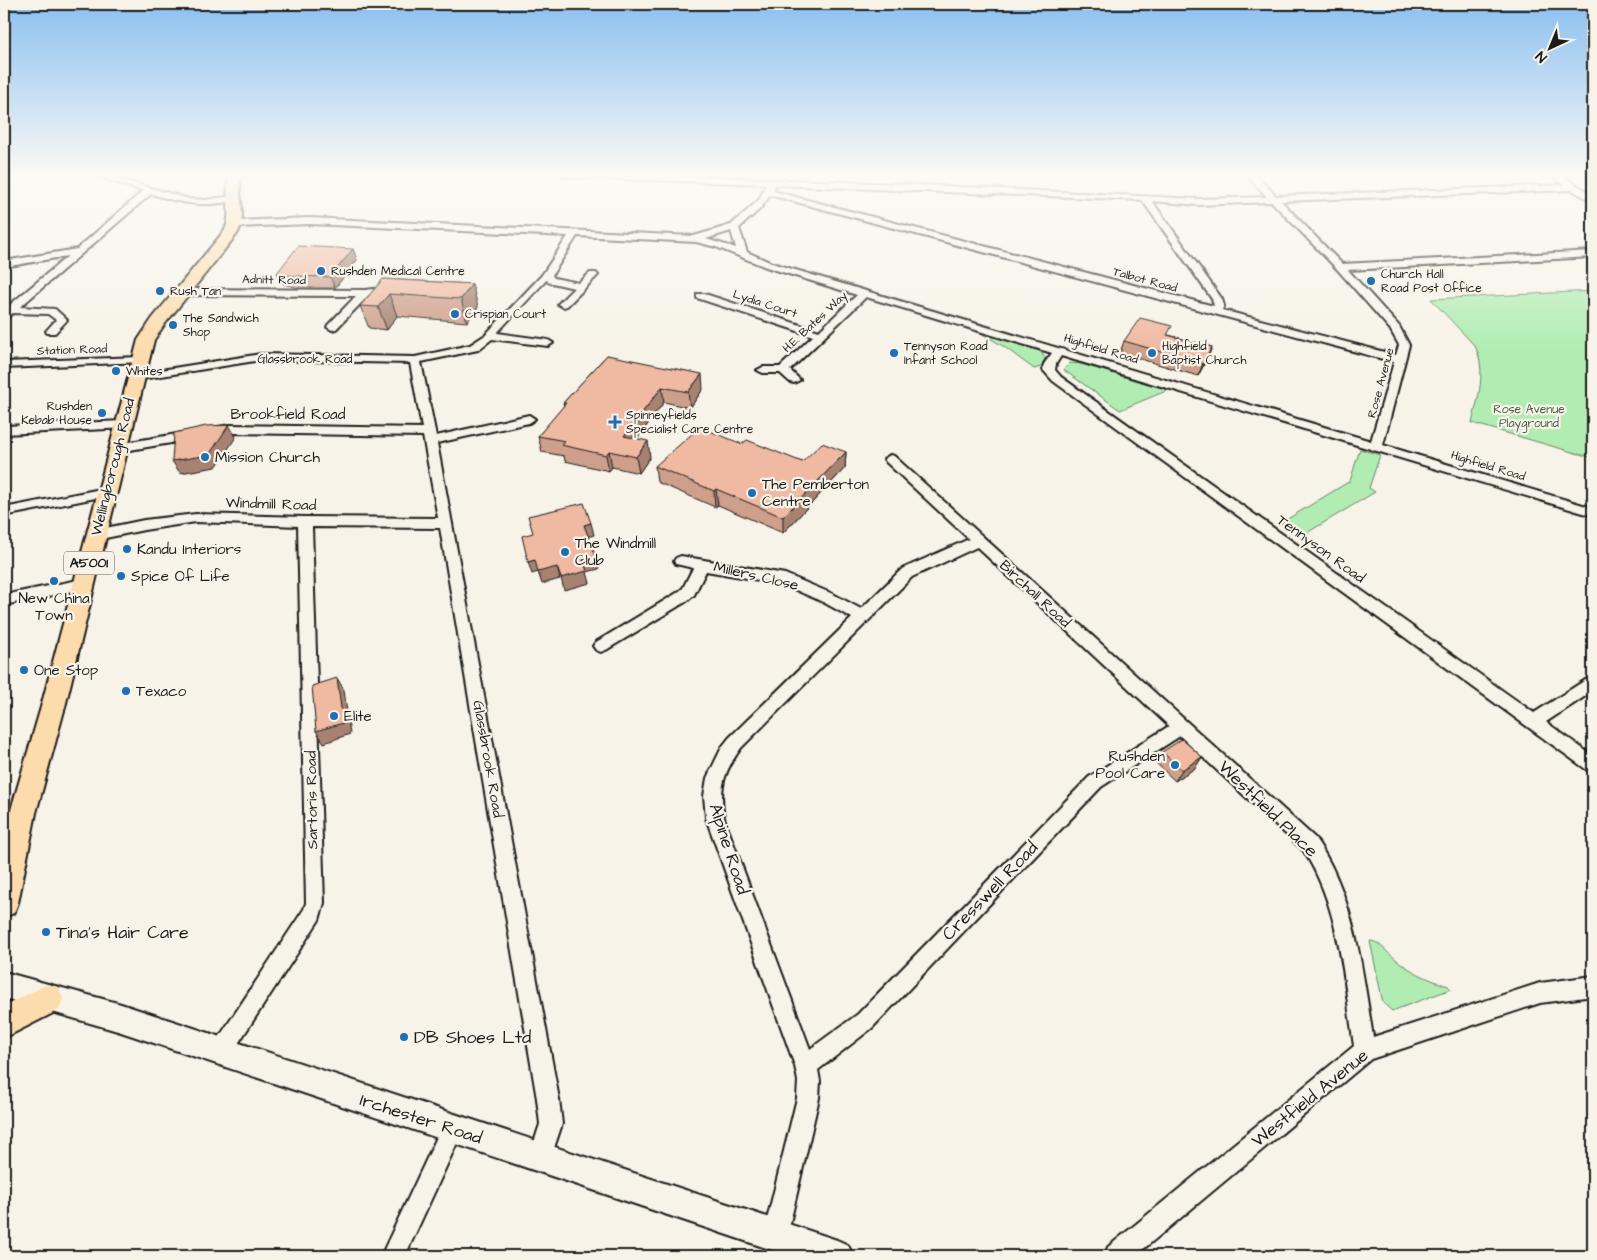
<svg xmlns="http://www.w3.org/2000/svg" width="1597" height="1260" viewBox="0 0 1597 1260" font-family="'Architects Daughter',sans-serif">
<style>
.green{fill:#b1edb2;stroke:#668467}
.lines{fill:none;stroke-linecap:round;stroke-linejoin:round}
.pedestrian-casing{stroke:#1c1c1c;stroke-width:4}
.minor-casing{stroke:#1c1c1c;stroke-width:4}
.secondary-casing{stroke:#1c1c1c;stroke-width:4}
.primary-casing{stroke:#1c1c1c;stroke-width:4}
.pedestrian{fill:#f7f3e8;fill-rule:evenodd}
.minor{fill:#f7f3e8;fill-rule:evenodd}
.secondary{fill:#f7f3e8;fill-rule:evenodd}
.primary{fill:#fcdcac;fill-rule:evenodd}
.wall{fill:#ce9f8b;stroke:#1c1c1c}
.shaded-wall{fill:#a78271;stroke:#1c1c1c}
.building{fill:#efb9a2;stroke:#1c1c1c}
.poi-dot{fill:#1f6fb2;stroke:#f7f3e8;stroke-width:2}
.labels{text-anchor:middle;dominant-baseline:central;stroke-width:4.5;stroke-linejoin:round;paint-order:stroke}
.far-poi-label{font-size:12px;fill:#1c1c1c;stroke:#f7f3e8;text-anchor:start}
.far-street-label{font-size:12px;fill:#1c1c1c;stroke:#f7f3e8}
.far-park-label{font-size:12px;fill:#495b49;stroke:#f7f3e8}
.shield{fill:#f7f3e8;stroke:#5e5c59;stroke-width:1}
.shield-label{font-size:14px;font-weight:bold;fill:#1c1c1c}
.street-label{font-size:15px;fill:#1c1c1c;stroke:#f7f3e8}
.poi-label{font-size:15px;fill:#1c1c1c;stroke:#f7f3e8;text-anchor:start}
.near-street-label{font-size:18px;fill:#1c1c1c;stroke:#f7f3e8}
.near-poi-label{font-size:18px;fill:#1c1c1c;stroke:#f7f3e8;text-anchor:start}
</style>
<rect width="100%" height="100%" fill="#f7f3e8"/>
<filter id="ink" filterUnits="userSpaceOnUse"><feTurbulence type="fractalNoise" baseFrequency=".02" numOctaves="2"/><feDisplacementMap in="SourceGraphic" scale="10" xChannelSelector="R" yChannelSelector="G"/><feConvolveMatrix kernelMatrix="1 2 1 2 8 2 1 2 1" color-interpolation-filters="sRGB"/></filter>
<g filter="url(#ink)">
<g class="green">
<path d="M1593 291V458L1472 423C1478 398 1487 371 1475 346L1431 299Z"/>
<polygon points="979,332 1039,350 1045,358 1041,367 1034,369 1003,346"/>
<polygon points="1070,363 1081,364 1165,389 1166,391 1120,410 1065,371 1064,369"/>
<polygon points="1360,449 1380,455 1369,488 1375,492 1300,537 1281,523 1350,481"/>
<path d="M1370 941C1379 941 1385 951 1392 956 1409 971 1427 979 1448 986L1451 989 1392 1011 1383 1003Z"/>
</g>
<g class="lines">
<g class="pedestrian-casing">
<polygon id="pedestrian" points="544,273 551,275 493,337 487,337 487,333"/>
</g>
<g class="minor-casing">
<g id="minor">
<path d="M91 174H103L189 199 205 200 232 196 236 199C232 202 227 202 221 203 196 207 176 201 151 194L20 307 55 309 67 320 55 333H47L46 331 56 320 48 314 13 313 4 319V311L6 308 68 256 4 267V261L77 249 143 191Z"/>
<path d="M560 174H626L902 184 1198 199 1267 197 1246 174H1255L1276 196 1564 185 1549 174H1559L1593 195V202L1572 190 1281 201 1342 264 1593 251V257L1348 270 1399 326 1409 345 1383 445 1593 508V516L1061 356 1056 364 1055 370 1061 377 1534 713 1587 679 1593 677V691L1546 722 1593 756V772L1587 770 1053 381 1043 370 1044 364 1052 353 866 297 790 370 800 380 794 383 790 382 780 373H763L757 370 763 367H780L813 336 697 298V294H705L819 331 857 295 766 267 716 247 696 242 577 236 552 275 554 278 579 283 590 273H596L598 275 567 306 563 307 558 304 574 288 548 282 542 275 568 236 310 224 236 227 231 224 236 221 310 218 694 236 731 225 759 200 766 184 564 177ZM775 185 1142 200 1212 299 1214 306 773 191ZM770 195 1394 362 1371 441 772 263 747 252 739 228 760 209ZM1152 201 1198 205 1272 202 1337 269 1390 329 1399 345 1396 355 1222 310 1224 306 1222 299ZM731 231 736 248 706 239Z"/>
<polygon points="392,287 397,290 396,292 368,296 336,329 332,330 327,327 328,325 356,296 182,295 177,292 182,289 365,290"/>
<polygon points="490,332 548,340 553,343 548,346 492,339 478,350 421,362 436,436 529,415 535,419 529,423 437,443 559,1099 562,1124 548,1166 540,1169 532,1166 529,1158 540,1124 537,1099 440,528 312,527 324,903 319,920 228,1059 221,1063 214,1059 210,1052 214,1045 304,909 306,903 298,526 196,522 144,530 96,540 91,538 89,535 91,532 96,530 144,520 196,514 305,517 438,518 423,436 230,433 118,452 112,448 118,444 230,425 422,428 410,363 261,360 136,380 130,377 136,374 261,354 415,357 470,345"/>
<polygon points="140,357 146,360 144,362 4,368 4,362"/>
<polygon points="124,421 130,425 128,428 4,434 4,426"/>
<path d="M890 455 894 456 1315 838C1355 896 1362 969 1373 1037L1540 983 1593 976V996L1540 1003 1371 1059 1135 1256H1105L1108 1247 1354 1046C1344 980 1340 906 1303 850L1180 736 1101 787 872 1028 818 1070 820 1081 819 1098 787 1236 783 1244 775 1248 767 1244 763 1236 797 1098 798 1081 795 1066 706 818 704 796 707 778 722 747 729 738 852 618 823 602 782 584 706 571 694 595 687 601 606 650 601 652 596 650 593 646 596 642 677 593 683 588 693 568 676 564 674 561 676 558 681 556 785 574 833 594 861 609 902 569 969 539 886 462 884 459ZM977 547 1169 726 1089 777 858 1014 810 1049 724 818C719 788 723 773 741 748L912 577Z"/>
<polygon points="106,488 111,489 112,492 111,495 4,516 4,508"/>
<polygon points="83,579 88,580 90,584 88,588 4,605 4,595"/>
<polygon points="452,1119 460,1122 463,1130 405,1256 381,1256 444,1122"/>
</g>
</g>
<g class="secondary-casing">
<polygon id="secondary" points="4,972 121,1004 837,1240 848,1245 853,1256 790,1256 121,1032 4,998"/>
</g>
<g class="primary-casing">
<g id="primary">
<path d="M230 174H242C235 194 249 215 237 234L164 325 154 340 65 707 36 813 18 903 14 913 4 917V840L10 813 41 707 138 340 152 319 225 230C233 211 223 193 230 174Z"/>
<polygon points="48,984 59,988 63,999 59,1010 4,1038 4,1006"/>
</g>
</g>
<use href="#pedestrian" class="pedestrian"/>
<use href="#minor" class="minor"/>
<use href="#secondary" class="secondary"/>
<use href="#primary" class="primary"/>
</g>
<g class="wall">
<polygon points="353,249 357,260 335,288 299,288 283,284 277,273"/>
<polygon points="383,279 472,284 478,307 467,322 397,316 387,330 369,328 360,306"/>
<polygon points="1169,335 1212,347 1207,359 1198,376 1120,353 1124,341"/>
<polygon points="607,355 703,389 690,408 664,402 637,439 650,457 639,473 612,467 609,471 565,461 564,456 542,452 538,436 564,406 563,403"/>
<polygon points="742,444 802,462 846,452 845,468 783,533 718,505 715,507 657,482 655,466"/>
<polygon points="1162,752 1202,757 1195,768 1175,781 1156,763"/>
</g>
<g class="shaded-wall">
<polygon points="353,249 357,260 335,288 330,277"/>
<polygon points="472,284 478,307 467,322 461,299"/>
<polygon points="389,294 397,316 387,330 378,307"/>
<polygon points="1212,347 1207,359 1198,376 1203,364"/>
<polygon points="702,374 703,389 690,408 688,392"/>
<polygon points="662,387 664,402 627,452 624,436"/>
<polygon points="229,425 236,437 216,467 180,473 172,461"/>
<polygon points="648,441 650,457 639,473 636,457"/>
<polygon points="609,451 612,467 609,471 606,455"/>
<polygon points="846,452 845,468 783,533 783,517"/>
<polygon points="716,489 718,505 715,507 714,491"/>
<polygon points="591,523 594,535 587,537 584,525"/>
<polygon points="596,557 599,569 587,572 590,583 564,590 561,578 583,560"/>
<polygon points="535,560 557,567 560,579 542,584 538,572 532,574 528,562"/>
<polygon points="337,678 344,690 350,734 324,743 316,731"/>
<polygon points="1202,757 1195,768 1175,781 1182,770"/>
</g>
<g class="building">
<polygon points="298,246 353,249 330,277 294,276 277,273"/>
<polygon points="383,279 472,284 461,299 389,294 378,307 360,306"/>
<polygon points="1140,318 1172,326 1167,335 1212,347 1203,364 1124,341"/>
<polygon points="607,355 702,374 688,392 662,387 624,436 648,441 636,457 609,451 606,455 561,445 565,441 538,436 566,403 563,403"/>
<polygon points="229,425 209,455 172,461 174,433 206,426"/>
<polygon points="700,427 742,444 747,440 802,462 822,443 846,452 783,517 716,489 714,491 655,466"/>
<polygon points="584,503 591,523 584,525 596,557 583,560 587,571 561,578 557,567 538,572 535,560 528,562 522,536 533,533 528,516"/>
<polygon points="337,678 343,723 316,731 312,686"/>
<polygon points="1182,739 1202,757 1182,770 1162,752"/>
</g>
</g>
<linearGradient id="sky" x2="0" y2="1"><stop stop-color="#8bc0f1"/><stop offset="0.5" stop-color="#fbfaf5"/><stop offset="1" stop-color="#fbfaf5" stop-opacity="0"/></linearGradient>
<rect width="1597" height="350" fill="url(#sky)"/>
<g class="poi-dot">
<circle cx="321" cy="271" r="5"/>
<circle cx="1371" cy="281" r="5"/>
<circle cx="160" cy="291" r="5"/>
<circle cx="455" cy="314" r="5"/>
<circle cx="173" cy="325" r="5"/>
<circle cx="894" cy="353" r="5"/>
<circle cx="1152" cy="353" r="5"/>
<circle cx="116" cy="371" r="5"/>
<circle cx="102" cy="413" r="5"/>
<path d="M612.5 414.5h5v5h5v5h-5v5h-5v-5h-5v-5h5z"/>
<circle cx="205" cy="457" r="5"/>
<circle cx="752" cy="493" r="5"/>
<circle cx="127" cy="549" r="5"/>
<circle cx="565" cy="552" r="5"/>
<circle cx="121" cy="576" r="5"/>
<circle cx="54" cy="581" r="5"/>
<circle cx="24" cy="670" r="5"/>
<circle cx="126" cy="691" r="5"/>
<circle cx="334" cy="716" r="5"/>
<circle cx="1175" cy="765" r="5"/>
<circle cx="46" cy="932" r="5"/>
<circle cx="404" cy="1037" r="5"/>
</g>
<g class="labels">
<g class="far-poi-label">
<text x="331" y="271">Rushden Medical Centre</text>
<text x="1381" y="274">Church Hall<tspan x="1381" dy="14">Road Post Office</tspan></text>
<text x="170" y="291">Rush Tan</text>
<text x="465" y="314">Crispian Court</text>
<text x="183" y="318">The Sandwich<tspan x="183" dy="14">Shop</tspan></text>
<text x="904" y="346">Tennyson Road<tspan x="904" dy="14">Infant School</tspan></text>
<text x="1162" y="346">Highfield<tspan x="1162" dy="14">Baptist Church</tspan></text>
<text x="126" y="371">Whites</text>
<text x="92" y="406" text-anchor="end">Rushden<tspan x="92" dy="14">Kebab House</tspan></text>
<text x="626" y="415">Spinneyfields<tspan x="626" dy="14">Specialist Care Centre</tspan></text>
</g>
<g class="far-street-label">
<text transform="translate(274 280) rotate(1)">Adnitt Road</text>
<text transform="translate(1145 280) rotate(15)">Talbot Road</text>
<text transform="translate(765 304) rotate(18)">Lydia Court</text>
<text transform="translate(815 322) rotate(-43)">H.E. Bates Way</text>
<text transform="translate(1101 349) rotate(17)">Highfield Road</text>
<text transform="translate(72 350) rotate(-2)">Station Road</text>
<text x="305" y="359">Glassbrook Road</text>
<text transform="translate(1381 383) rotate(-75)">Rose Avenue</text>
<text transform="translate(1488 466) rotate(17)">Highfield Road</text>
</g>
<g class="far-park-label">
<text x="1529" y="409">Rose Avenue<tspan x="1529" dy="14">Playground</tspan></text>
</g>
<rect class="shield" x="64" y="551.5" width="50" height="23" rx="4"/>
<g class="shield-label">
<text x="89" y="563">A5001</text>
</g>
<g class="street-label">
<text x="288" y="414">Brookfield Road</text>
<text transform="translate(113 467) rotate(-76)">Wellingborough Road</text>
<text transform="translate(271 504) rotate(2)">Windmill Road</text>
<text transform="translate(1321 549) rotate(36)">Tennyson Road</text>
<text transform="translate(756 576) rotate(13)">Millers Close</text>
<text transform="translate(1035 594) rotate(43)">Birchall Road</text>
<text transform="translate(488 759) rotate(80)">Glassbrook Road</text>
<text transform="translate(312 800) rotate(-91)">Sartoris Road</text>
</g>
<g class="poi-label">
<text x="215" y="457">Mission Church</text>
<text x="762" y="484">The Pemberton<tspan x="762" dy="17">Centre</tspan></text>
<text x="575" y="543">The Windmill<tspan x="575" dy="17">Club</tspan></text>
<text x="137" y="549">Kandu Interiors</text>
<text x="131" y="576">Spice Of Life</text>
<text x="54" y="598" text-anchor="middle">New China<tspan x="54" dy="17">Town</tspan></text>
<text x="34" y="670">One Stop</text>
<text x="136" y="691">Texaco</text>
<text x="344" y="716">Elite</text>
<text x="1165" y="756" text-anchor="end">Rushden<tspan x="1165" dy="17">Pool Care</tspan></text>
</g>
<g class="near-street-label">
<text transform="translate(1268 809) rotate(44)">Westfield Place</text>
<text transform="translate(729 849) rotate(72)">Alpine Road</text>
<text transform="translate(990 891) rotate(-46)">Cresswell Road</text>
<text transform="translate(1310 1098) rotate(-39)">Westfield Avenue</text>
<text transform="translate(421 1119) rotate(18)">Irchester Road</text>
</g>
<g class="near-poi-label">
<text x="56" y="932">Tina's Hair Care</text>
<text x="414" y="1037">DB Shoes Ltd</text>
</g>
</g>
<rect width="1597" height="1260" fill="none" stroke="#f7f3e8" stroke-width="20"/>
<rect x="10" y="10" width="1577" height="1240" fill="none" stroke="#1c1c1c" stroke-width="2" filter="url(#ink)"/>
<g transform="translate(1550 48) rotate(224)" stroke="#f7f3e8" stroke-width="4" paint-order="stroke">
<path d="M0-4L9 19L0 12L-9 19Z" fill="#1c1c1c"/>
<text y="-8" font-size="14" font-weight="bold" text-anchor="middle" fill="#1c1c1c">N</text>
</g>
</svg>
